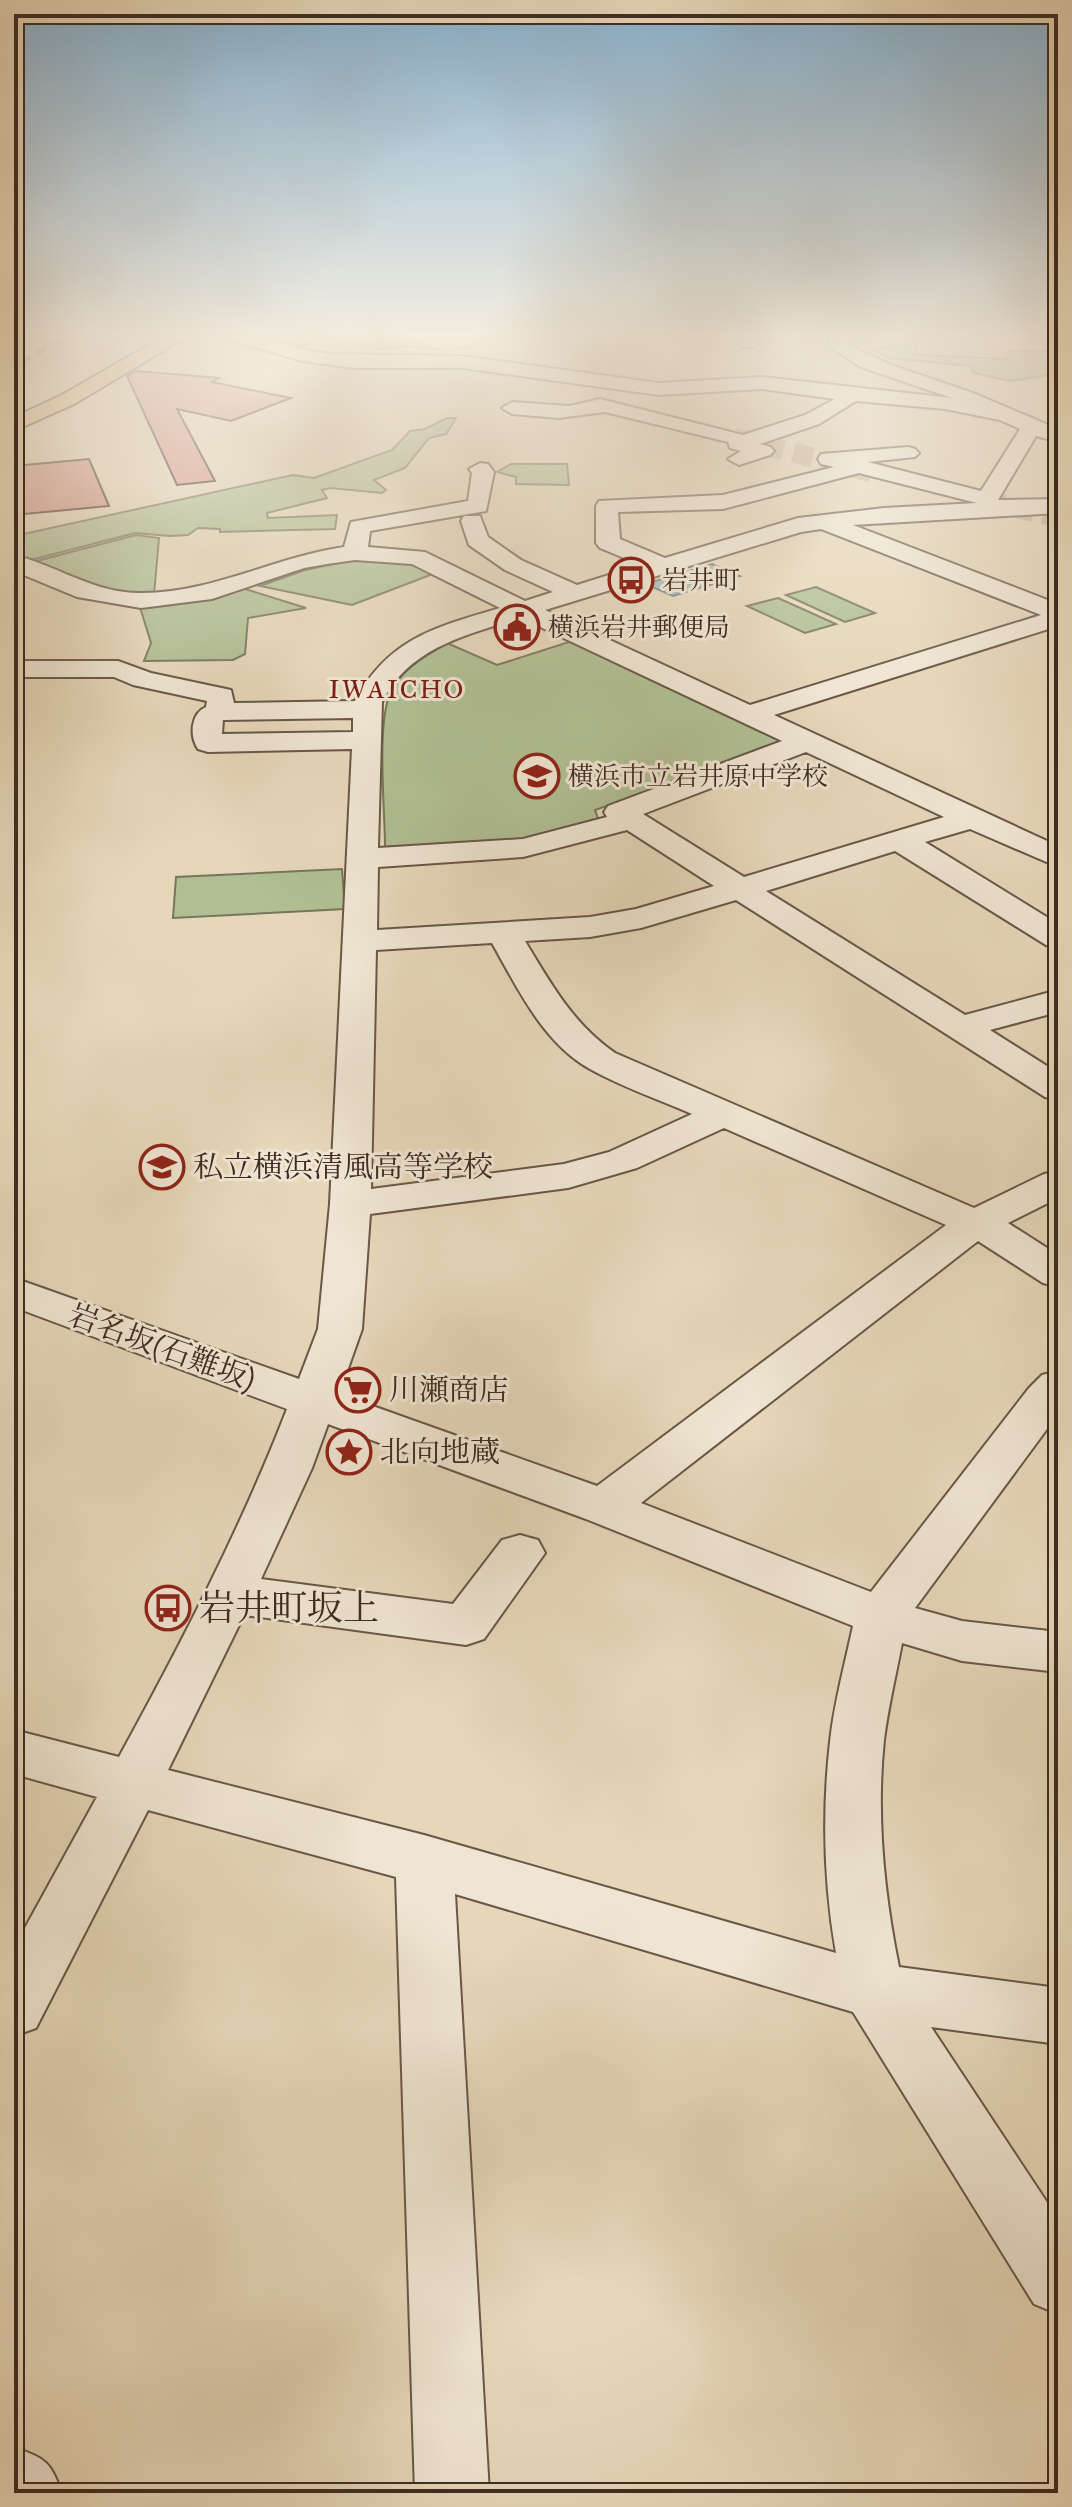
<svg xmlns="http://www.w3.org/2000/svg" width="1072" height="2507" viewBox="0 0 1072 2507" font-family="'IM FELL Great Primer','Noto Serif JP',serif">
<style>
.green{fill:#b0bf93;stroke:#78765a;stroke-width:2}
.water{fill:#9cb6bb;stroke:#777f7e;stroke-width:2}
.building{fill:#d69588;stroke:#3f2c22;stroke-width:2}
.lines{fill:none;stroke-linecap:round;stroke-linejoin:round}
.minor-tunnel-far1{stroke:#c5b59b;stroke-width:20;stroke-dasharray:20 10;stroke-linecap:butt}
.minor-tunnel{stroke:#c5b59b;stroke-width:26;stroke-dasharray:26 13;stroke-linecap:butt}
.minor-casing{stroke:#695748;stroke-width:4}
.highway-casing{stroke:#3f2c22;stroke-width:4}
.minor{fill:#efe5d2;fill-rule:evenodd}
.highway{fill:#e3bc7c;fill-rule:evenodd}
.rail-casing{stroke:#3f2c22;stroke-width:4}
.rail{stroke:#efe5d2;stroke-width:3;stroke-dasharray:9;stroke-linecap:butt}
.labels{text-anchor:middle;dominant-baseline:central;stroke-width:6;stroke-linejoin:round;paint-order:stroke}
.far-poi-label{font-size:26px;fill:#3f2c22;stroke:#efe5d2;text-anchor:start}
.far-neighbourhood-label{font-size:26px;letter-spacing:2px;fill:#7a1f14;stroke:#efe5d2}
.poi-label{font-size:30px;fill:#3f2c22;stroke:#efe5d2;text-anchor:start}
.street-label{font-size:30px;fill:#3f2c22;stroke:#efe5d2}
.near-poi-label{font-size:36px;fill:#3f2c22;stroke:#efe5d2;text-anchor:start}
</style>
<rect width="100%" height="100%" fill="#e6d7b9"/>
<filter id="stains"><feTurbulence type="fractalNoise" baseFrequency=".0025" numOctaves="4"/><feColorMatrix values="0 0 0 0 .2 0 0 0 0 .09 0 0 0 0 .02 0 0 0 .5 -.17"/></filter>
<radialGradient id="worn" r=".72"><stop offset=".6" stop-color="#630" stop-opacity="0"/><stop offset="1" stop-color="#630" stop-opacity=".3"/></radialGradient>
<g class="green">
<path d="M263 333H492L494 334 479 340 452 335 473 341 477 346C449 354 431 347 404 347 396 347 386 351 379 349 356 343 324 335 301 347Z"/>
<polygon points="902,345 918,347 916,355 1008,359 1004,352 1053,351 1058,354 1058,374 1010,381 974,373 970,366 889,358 873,350"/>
<polygon points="447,418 456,418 446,434 429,438 405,468 374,480 386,490 382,493 330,488 322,490 327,498 267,513 268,518 337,515 335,529 220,532 220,529 198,528 188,535 170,536 135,533 27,561 14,555 14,536 293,475 314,478 392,450 410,431 425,429"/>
<polygon points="511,464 567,464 569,485 516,484 516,477 497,472"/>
<polygon points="136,535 159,538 154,595 112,592 29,563"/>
<polygon points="367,557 425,565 438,572 352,605 260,586 305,570"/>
<polygon points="816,587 875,613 845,622 786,595"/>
<polygon points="242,588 306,608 248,618 245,654 233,660 144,661 151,643 139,604"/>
<polygon points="778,598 836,624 805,633 747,606"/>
<path d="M575 640 784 742 595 810 600 824 521 843 394 852 385 847C385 809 376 723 391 691 402 668 426 656 447 643L497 665Z"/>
<polygon points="342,869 345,909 173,918 176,877"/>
</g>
<polygon class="water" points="712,564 740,576 673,596 645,584"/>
<g class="building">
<polygon points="136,371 219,378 212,382 291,398 231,421 177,409 215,481 177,485 127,376"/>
<polygon points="89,459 109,506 14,515 14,466"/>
</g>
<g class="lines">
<g class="minor-tunnel-far1">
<polyline points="735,438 874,473"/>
<polyline points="985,500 1058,518"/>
</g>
<polyline class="minor-tunnel" points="1053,517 1058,518"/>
<g class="minor-casing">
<g id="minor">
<path d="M218 333H248L304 350 332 354 462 356 659 383 762 377 952 398 861 367 829 346 828 339 835 333H860L847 344 891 365 973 393 1058 429V442L1036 436 998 500 1058 499V513L853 525 1058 604V626L774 715 1058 846V867L970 829 925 842 1058 924V948L1046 945 895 851 766 891 965 1015 1058 990V1012L990 1030 1058 1073V1100L1045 1097 736 900 641 928 590 937 525 941C551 984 573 1024 615 1053L974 1208 1044 1174 1058 1171V1198L1008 1223 1058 1255V1287L1043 1283 978 1241 641 1503 871 1592 1029 1388 1042 1375 1058 1371V1414L915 1608 962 1621 1058 1632V1672L962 1661 902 1643C896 1675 888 1708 884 1740 876 1816 884 1893 899 1967L1058 1988V2044L931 2027 1058 2219V2314L1034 2304 853 2012 455 1894 489 2493H415L396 1877 148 1810 36 2028 14 2036V1948L97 1797 14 1774V1730L119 1757C181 1644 241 1528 287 1409L14 1307V1278L299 1379 318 1329 330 1204 352 749 208 752 198 749C189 736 191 713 206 707L207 701 133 685 114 677H14V661H118L151 673 231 690 234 703 355 701C389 638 436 627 500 608L412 564 355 560 327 564 304 568 212 599 141 608 77 597 14 571V555C58 566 95 594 142 593 212 593 275 557 344 547L351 522 468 501 472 473 469 469 480 463 488 464 494 472 486 511 370 531 368 547 425 552 525 601 553 592 505 570 469 545 461 521 464 516H480L488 537 521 560 577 585 641 565 600 548 596 543V506L599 501 723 495 834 467 821 464 818 459 821 454 908 447 915 449 919 453 915 457 868 462 981 491 1020 429 1000 420 945 409 856 401 819 424 760 444 770 447 774 451 770 455 739 465 728 459 741 451 730 448 728 442 605 412 559 418 512 414 502 408 512 402 570 406 600 399 743 435 805 415 835 399 762 389 659 395 462 368H354L302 361 221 337ZM859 473 977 503 884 508 798 518 665 558 620 539 618 512 723 509ZM821 529 1041 615 750 705 545 610 801 532ZM521 618 782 741 608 806 604 812 607 817 523 839 378 848 382 702C410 647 466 635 521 618ZM353 718V732L222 734 223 720ZM806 752 944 817 744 877 643 814ZM627 830 714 886 636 909 590 917 377 930 378 867 523 857ZM492 943C517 987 543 1043 590 1069 622 1087 658 1099 692 1114L609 1152 564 1164 371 1189 376 950ZM724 1128 946 1225 597 1486 339 1394 362 1329 370 1214 568 1188 637 1168ZM328 1424 586 1519 853 1626C845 1664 834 1703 830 1742 822 1812 824 1884 836 1953L424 1835 168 1770 244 1615 466 1645 484 1639 545 1553 538 1540 520 1535 502 1540 453 1604 261 1579 312 1468Z"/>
<polygon points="490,333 512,333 512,334 503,339"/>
<polygon points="673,333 694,333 695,335 686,340"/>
<polygon points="751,333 774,333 754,347 742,347 739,343"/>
<path d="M14 2447C47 2460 49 2460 62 2493H14Z"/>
</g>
</g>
<g class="highway-casing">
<polygon id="highway" points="170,333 193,333 74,404 14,431 14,417 60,396"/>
</g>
<use href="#minor" class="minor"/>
<use href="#highway" class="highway"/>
<g class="rail-casing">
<polyline id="rail" points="14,366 74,333"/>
</g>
<use href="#rail" class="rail"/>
</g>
<linearGradient id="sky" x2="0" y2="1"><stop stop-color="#89b5d6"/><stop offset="0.49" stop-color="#f4ede0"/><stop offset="1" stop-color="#f4ede0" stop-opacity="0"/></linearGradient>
<rect width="1072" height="684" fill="url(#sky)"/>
<defs>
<g id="bus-ring" transform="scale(2.3)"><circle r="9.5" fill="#efe5d2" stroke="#8f2418" stroke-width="1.5"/><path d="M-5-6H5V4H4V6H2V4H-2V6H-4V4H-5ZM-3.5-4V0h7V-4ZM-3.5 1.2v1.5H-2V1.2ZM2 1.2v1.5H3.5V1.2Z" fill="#8f2418"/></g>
<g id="civic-ring" transform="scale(2.3)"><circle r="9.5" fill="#efe5d2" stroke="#8f2418" stroke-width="1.5"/><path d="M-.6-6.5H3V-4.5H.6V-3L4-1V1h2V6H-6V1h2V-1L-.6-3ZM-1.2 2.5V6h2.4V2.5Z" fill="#8f2418"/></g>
<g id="school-ring" transform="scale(2.3)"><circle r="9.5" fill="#efe5d2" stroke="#8f2418" stroke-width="1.5"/><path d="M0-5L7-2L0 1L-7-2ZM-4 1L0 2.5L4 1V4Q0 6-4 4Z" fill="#8f2418"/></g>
<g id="supermarket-ring" transform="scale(2.3)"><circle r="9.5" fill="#efe5d2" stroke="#8f2418" stroke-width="1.5"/><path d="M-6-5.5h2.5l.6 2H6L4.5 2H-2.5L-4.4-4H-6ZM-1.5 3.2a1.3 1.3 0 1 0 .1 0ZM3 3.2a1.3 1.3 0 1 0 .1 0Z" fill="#8f2418"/></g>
<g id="sight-ring" transform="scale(2.3)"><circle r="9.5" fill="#efe5d2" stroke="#8f2418" stroke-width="1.5"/><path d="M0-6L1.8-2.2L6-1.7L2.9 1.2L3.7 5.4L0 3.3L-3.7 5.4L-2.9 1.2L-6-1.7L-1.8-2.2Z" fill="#8f2418"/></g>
</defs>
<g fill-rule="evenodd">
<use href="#bus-ring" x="631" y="580"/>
<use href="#civic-ring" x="517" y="627"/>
<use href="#school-ring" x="537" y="776"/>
<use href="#school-ring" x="162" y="1167"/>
<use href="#supermarket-ring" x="358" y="1390"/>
<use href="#sight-ring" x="349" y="1452"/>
<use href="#bus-ring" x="168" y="1608"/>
</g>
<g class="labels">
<g class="far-poi-label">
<text x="662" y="580">岩井町</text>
<text x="548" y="627">横浜岩井郵便局</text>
<text x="568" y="776">横浜市立岩井原中学校</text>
</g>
<g class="far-neighbourhood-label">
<text x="397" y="689">IWAICHO</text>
</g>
<g class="poi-label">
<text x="193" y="1167">私立横浜清風高等学校</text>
<text x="389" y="1390">川瀬商店</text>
<text x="380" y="1452">北向地蔵</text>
</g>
<g class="street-label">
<text transform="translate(162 1347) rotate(20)">岩名坂(石難坂)</text>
</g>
<g class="near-poi-label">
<text x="199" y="1608">岩井町坂上</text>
</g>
</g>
<rect width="1072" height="2507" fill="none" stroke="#e6d7b9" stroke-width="48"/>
<rect x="16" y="16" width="1040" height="2475" fill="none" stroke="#3f2c22" stroke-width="4"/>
<rect x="24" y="24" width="1024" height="2459" fill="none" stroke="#3f2c22" stroke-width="2"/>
<rect width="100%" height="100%" filter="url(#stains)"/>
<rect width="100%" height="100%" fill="url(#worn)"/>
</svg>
